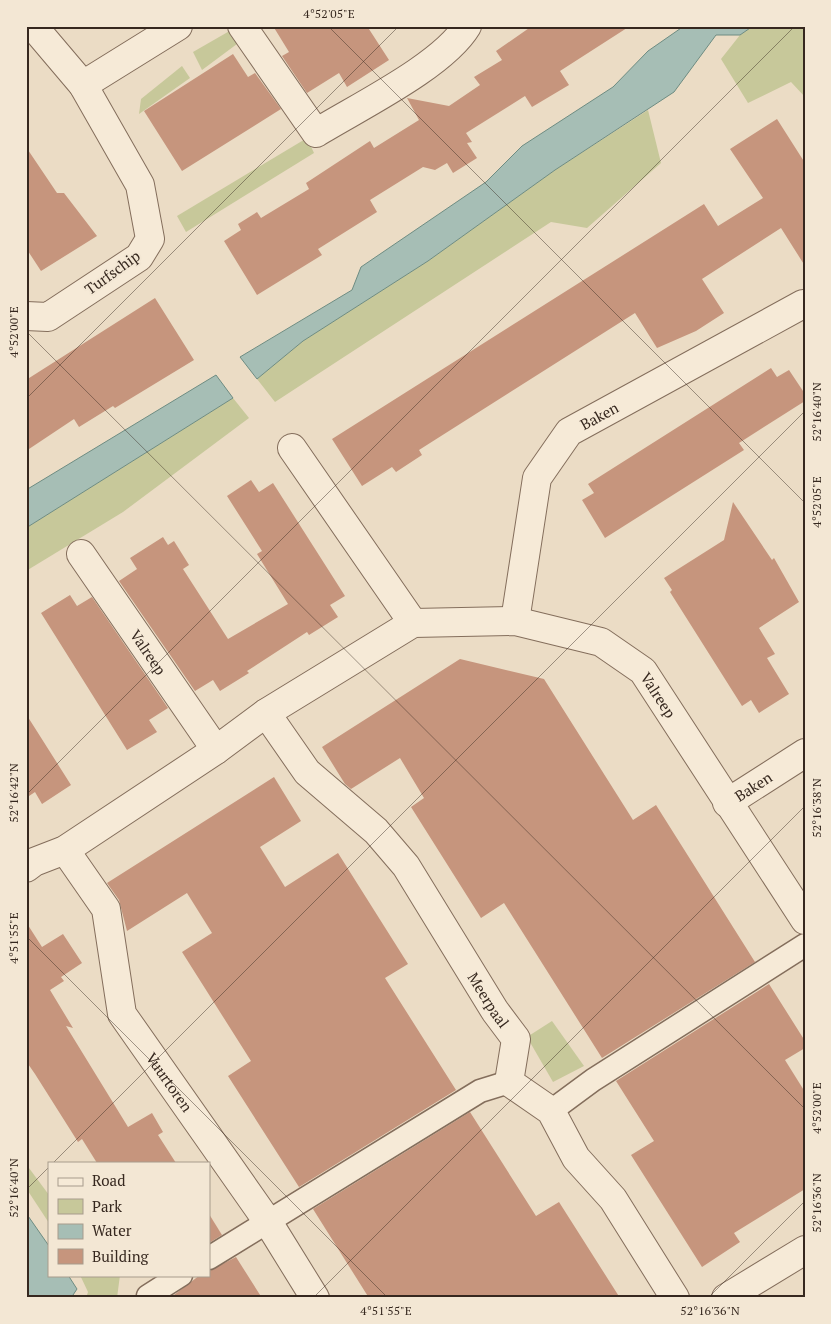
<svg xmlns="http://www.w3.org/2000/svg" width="831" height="1324" viewBox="0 0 831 1324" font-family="'PT Serif',serif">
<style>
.green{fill:#c7c89a}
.water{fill:#a6beb5;stroke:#6e8c82}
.building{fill:#c6957d}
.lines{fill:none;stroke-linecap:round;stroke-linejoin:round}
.pedestrian-casing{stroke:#846e5c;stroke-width:25}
.minor-casing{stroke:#846e5c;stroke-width:30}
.pedestrian{stroke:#f6ead7;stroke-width:22}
.minor{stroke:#f6ead7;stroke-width:28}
.ticks{fill:none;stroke:#36281f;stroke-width:1;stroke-opacity:0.45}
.labels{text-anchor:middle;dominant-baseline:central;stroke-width:4;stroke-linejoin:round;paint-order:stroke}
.street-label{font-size:15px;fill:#36281f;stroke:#f3e7d4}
.neatline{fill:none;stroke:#36281f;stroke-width:2}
.ticks-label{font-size:12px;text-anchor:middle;fill:#36281f}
</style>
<rect width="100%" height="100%" fill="#ebdcc5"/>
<g class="green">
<polygon points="753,26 805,26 805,97 791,82 748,103 721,59 740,35"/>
<polygon points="233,29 241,41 202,70 193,52"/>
<polygon points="182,66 190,78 139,114 141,99"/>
<polygon points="648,110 661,163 587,228 551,222 275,402 257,379 303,341 428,261 555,170"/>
<polygon points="307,138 314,153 186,232 177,216"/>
<polygon points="233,398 249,418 123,512 26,571 26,528"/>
<polygon points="552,1021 584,1066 553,1082 527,1037"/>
<polygon points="26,1164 49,1195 49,1223 26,1188"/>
<polygon points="80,1275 120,1275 117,1298 86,1298 88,1292"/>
</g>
<g class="water">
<polygon points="684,26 753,26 740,35 716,35 674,92 555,170 428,261 303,341 257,379 240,357 352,290 361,267 486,182 522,146 613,87 648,51"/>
<polygon points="216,375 233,398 26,528 26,490"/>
<polygon points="26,1213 49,1246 49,1275 68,1275 77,1289 71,1298 26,1298"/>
</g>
<g class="building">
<polygon points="273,26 367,26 389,60 347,87 339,73 307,93 282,56 289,52"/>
<polygon points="532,26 630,26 560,71 569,85 532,107 525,96 466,133 472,142 467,143 477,158 453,173 447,163 435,170 423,167 370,200 377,212 318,249 322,255 257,295 224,241 241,230 238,224 257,212 261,218 309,189 306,183 370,141 374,148 419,120 407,98 449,106 480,85 474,77 502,60 496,51"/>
<polygon points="233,54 248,77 255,73 281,109 182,171 144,111"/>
<polygon points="777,119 805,163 805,266 781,228 702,279 724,313 696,331 657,348 635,313 419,450 422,455 396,472 392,467 362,486 332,439 704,204 718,226 763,198 730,149"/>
<polygon points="26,147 57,193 64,193 97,236 41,271 26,248"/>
<polygon points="155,298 194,360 115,408 113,406 79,427 74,419 26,451 26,380"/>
<polygon points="771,368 777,377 789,370 805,394 805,401 739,443 744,450 605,538 582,500 594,493 588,484"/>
<polygon points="251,480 259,492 273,483 345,596 330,605 338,617 309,635 307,632 247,671 249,673 220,691 213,680 195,691 119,581 137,569 130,558 163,537 168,545 174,541 189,565 183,569 228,639 288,604 257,554 262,551 227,496"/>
<polygon points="733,502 772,560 774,558 799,602 759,628 775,654 767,658 789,694 759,713 751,700 742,706 670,592 672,590 664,578 724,540"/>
<polygon points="70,595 77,606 92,597 168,708 149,720 157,732 127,750 41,613"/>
<polygon points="460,659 544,679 633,820 656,805 755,962 602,1058 504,903 481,918 411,807 424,798 400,758 351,789 345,784 322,747"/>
<polygon points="26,714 71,785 42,804 35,792 26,798"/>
<polygon points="274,777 301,821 260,847 285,887 338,853 408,964 385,978 456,1090 299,1187 228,1076 251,1061 182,952 212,933 187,893 127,931 119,900 107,883"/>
<polygon points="26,922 42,947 63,934 82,963 61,977 64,981 50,990 73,1028 66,1026 128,1127 152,1113 163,1132 158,1135 176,1163 97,1163 82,1139 78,1142 35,1074 26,1061"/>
<polygon points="769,984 805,1041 805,1048 785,1060 805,1092 805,1189 734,1233 740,1242 702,1267 631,1155 654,1141 616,1081"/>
<polygon points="470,1112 536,1216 559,1202 620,1298 369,1298 313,1209"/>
<polygon points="209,1214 222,1235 209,1243"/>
<polygon points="236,1257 262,1298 170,1298 200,1275 209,1275 209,1271"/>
</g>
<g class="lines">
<g class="pedestrian-casing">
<g id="pedestrian">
<polyline points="551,1111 593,1080 805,945"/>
<polyline points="209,1258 480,1091 509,1082"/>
<polyline points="148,1296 181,1275"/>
</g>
</g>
<g class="minor-casing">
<g id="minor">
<path d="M242 26 316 133C358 107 443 66 467 26"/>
<polyline points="83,85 178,26"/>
<polyline points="26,316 48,317 139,257 150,239 140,185 83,85 33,26"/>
<polyline points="292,448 413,623"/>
<path id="s1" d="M81 554 216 750"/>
<path id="s2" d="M515 621 537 478 569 432 803 304 805 306"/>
<path id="s3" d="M266 713 307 772 376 831 406 866 495 1011 516 1039 509 1082 551 1111 576 1158 613 1199 675 1298"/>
<path id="s4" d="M727 803 805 753"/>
<path id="s5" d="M65 850 106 909 122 1014 268 1222 315 1298"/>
<path id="s6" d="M26 868 34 862 65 850 216 750 266 713 413 623 515 621 601 642 643 671 805 920"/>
<polyline points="726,1298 805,1250"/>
</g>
</g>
<use href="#pedestrian" class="pedestrian"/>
<use href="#minor" class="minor"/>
</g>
<path class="ticks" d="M328 26 805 503M26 331 805 1109M26 399 399 26M26 795 795 26M26 936 388 1298M53 1163 805 411M26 1190 49 1167M313 1298 805 806M708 1298 805 1201"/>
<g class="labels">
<g class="street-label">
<text transform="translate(112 272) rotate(-36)">Turfschip</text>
<text stroke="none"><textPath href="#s2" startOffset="235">Baken</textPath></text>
<text stroke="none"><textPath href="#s1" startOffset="119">Valreep</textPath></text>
<text stroke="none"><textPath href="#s6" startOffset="729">Valreep</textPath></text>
<text stroke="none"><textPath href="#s4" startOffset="31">Baken</textPath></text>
<text stroke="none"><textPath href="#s3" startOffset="366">Meerpaal</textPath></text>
<text stroke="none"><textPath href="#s5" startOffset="261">Vuurtoren</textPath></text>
</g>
</g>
<rect width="831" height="1324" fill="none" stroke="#f3e7d4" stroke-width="55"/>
<rect x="48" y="1162" width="162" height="115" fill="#f3e7d4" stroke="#a79b8c"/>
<rect x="58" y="1178" width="25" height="8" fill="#f6ead7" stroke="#a79b8c"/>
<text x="92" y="1186" font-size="15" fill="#36281f">Road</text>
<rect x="58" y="1199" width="25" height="15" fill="#c7c89a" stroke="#a79b8c"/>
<text x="92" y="1212" font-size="15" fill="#36281f">Park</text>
<rect x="58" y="1224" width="25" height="15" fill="#a6beb5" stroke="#a79b8c"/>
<text x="92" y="1236" font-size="15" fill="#36281f">Water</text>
<rect x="58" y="1249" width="25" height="15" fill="#c6957d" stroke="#a79b8c"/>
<text x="92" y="1262" font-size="15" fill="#36281f">Building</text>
<rect x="28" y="28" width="776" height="1268" class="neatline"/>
<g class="ticks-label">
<text x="329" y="18">4°52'05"E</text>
<text transform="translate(14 332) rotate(-90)" y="4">4°52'00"E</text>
<text transform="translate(817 412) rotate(-90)" y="4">52°16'40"N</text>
<text transform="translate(817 502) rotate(-90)" y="4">4°52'05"E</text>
<text transform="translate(14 793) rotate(-90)" y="4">52°16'42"N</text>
<text transform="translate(817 808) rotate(-90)" y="4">52°16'38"N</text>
<text transform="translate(14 938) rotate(-90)" y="4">4°51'55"E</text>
<text transform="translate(817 1108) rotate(-90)" y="4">4°52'00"E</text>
<text transform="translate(14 1188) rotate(-90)" y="4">52°16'40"N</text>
<text transform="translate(817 1203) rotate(-90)" y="4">52°16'36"N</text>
<text x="386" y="1315">4°51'55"E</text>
<text x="710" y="1315">52°16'36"N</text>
</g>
</svg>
